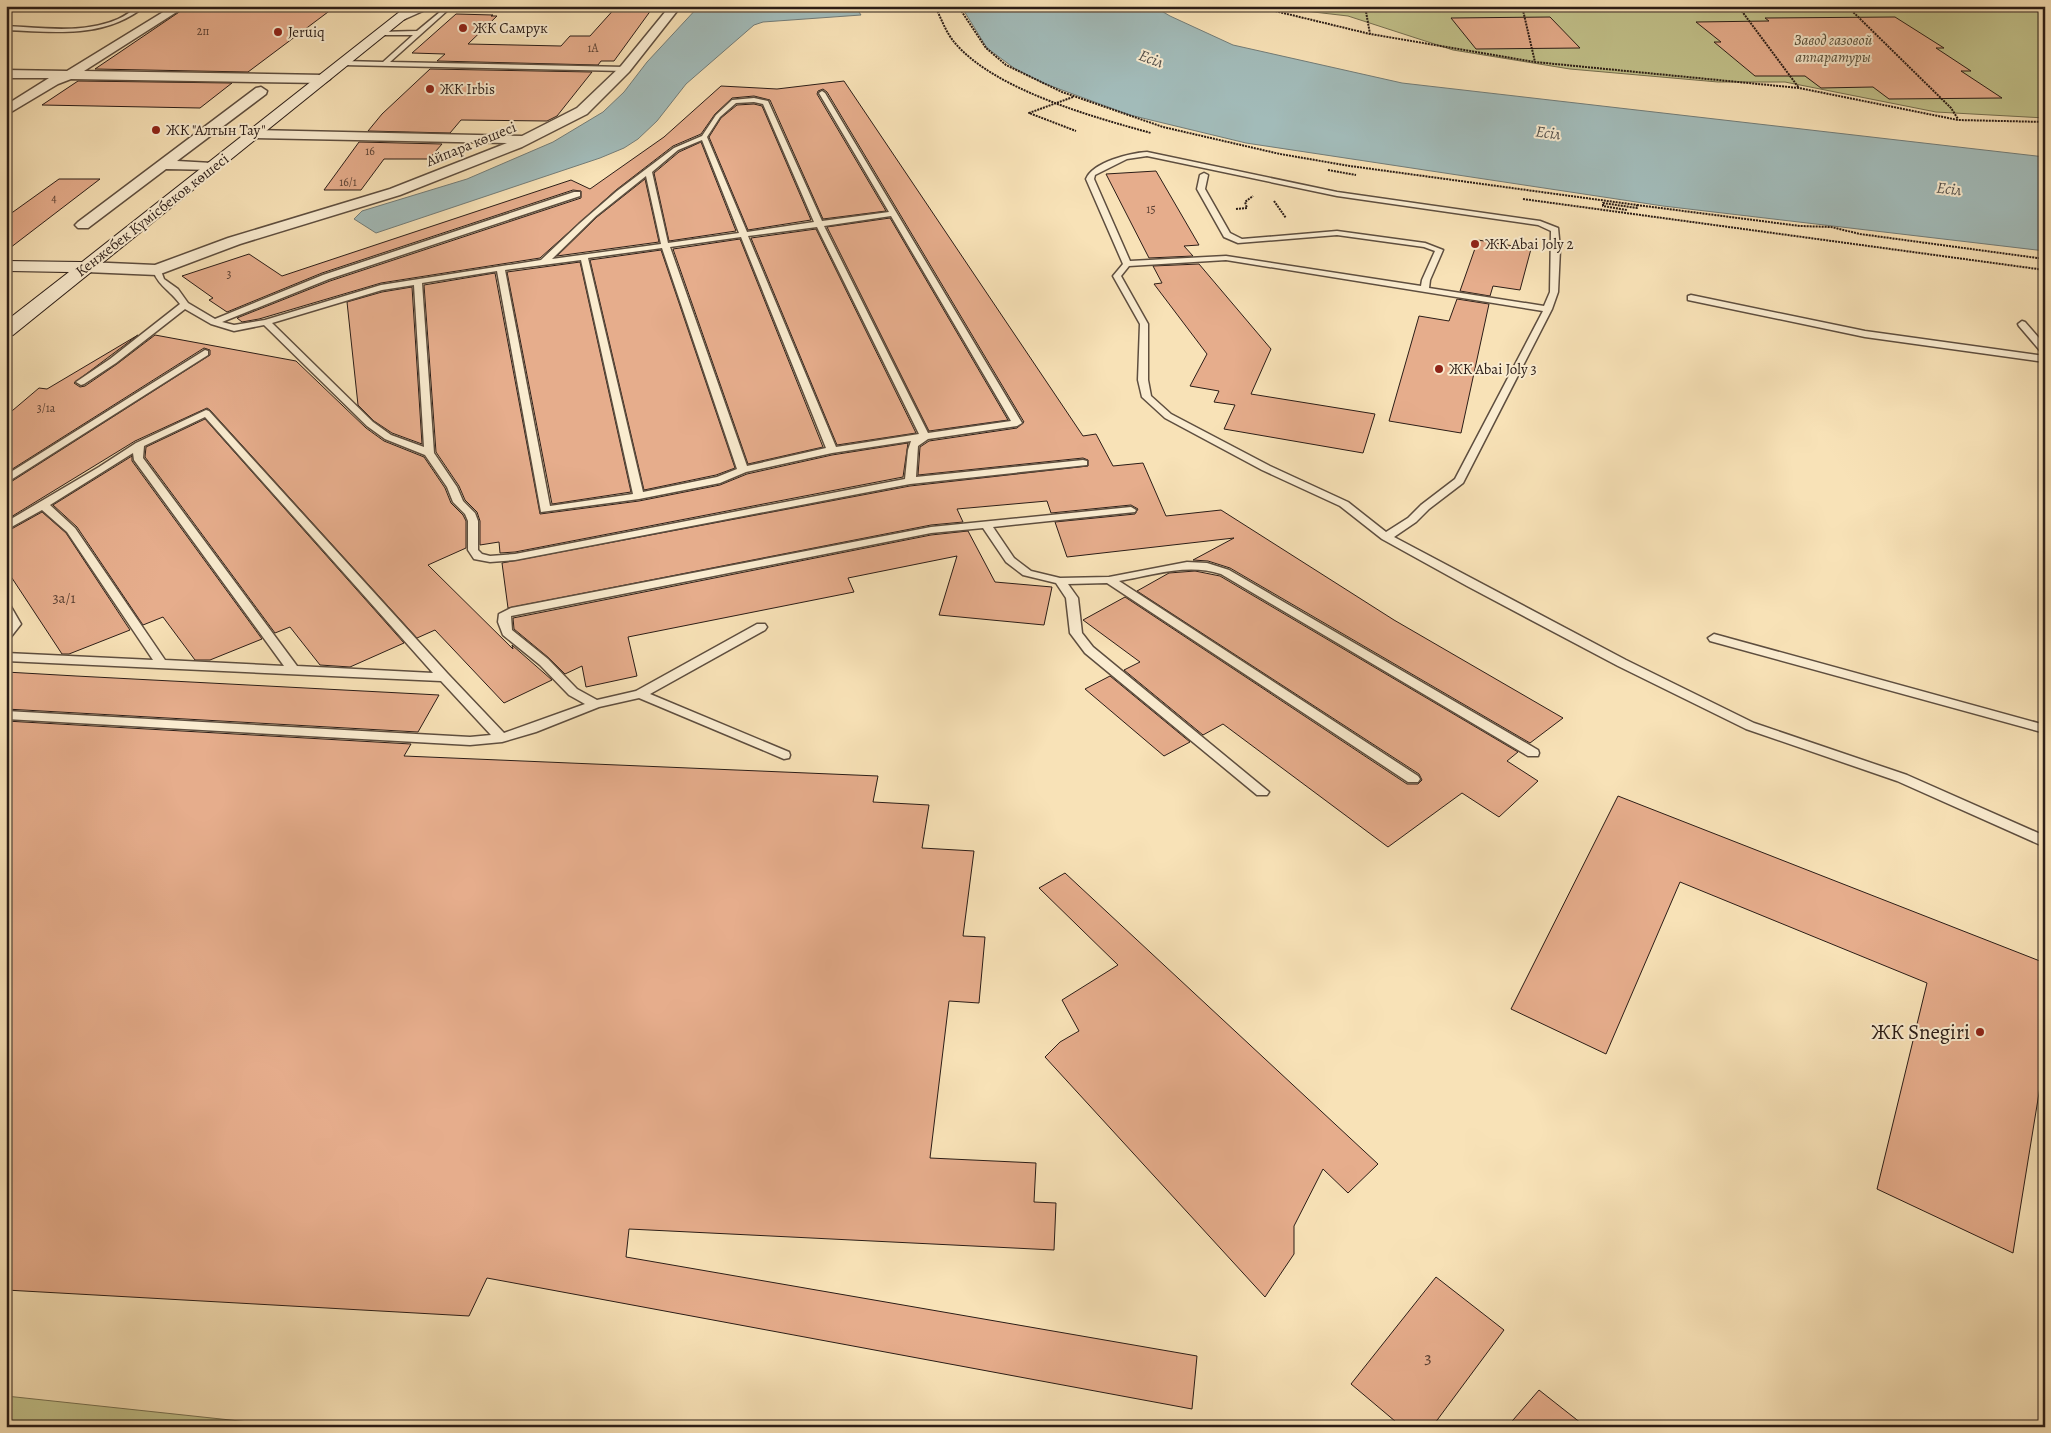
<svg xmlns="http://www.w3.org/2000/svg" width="2051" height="1433" viewBox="0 0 2051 1433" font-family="Alegreya,serif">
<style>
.green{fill:#c2c28b;stroke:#767051}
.water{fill:#a2bbb9;stroke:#727c78}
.building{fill:#e6ad8c;stroke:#2b1d17}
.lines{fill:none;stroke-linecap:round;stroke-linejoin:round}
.lane-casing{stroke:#5e4e3f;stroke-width:3}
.street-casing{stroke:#5e4e3f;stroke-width:3}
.secondary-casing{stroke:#2b1d17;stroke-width:2}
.path{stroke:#2b1d17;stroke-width:2;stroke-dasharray:2 1;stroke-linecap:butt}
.lane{fill:#faecd0;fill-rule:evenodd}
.street{fill:#faecd0;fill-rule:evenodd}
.secondary{fill:#faecd0;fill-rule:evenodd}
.poi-dot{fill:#8f2418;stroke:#faecd0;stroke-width:2}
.labels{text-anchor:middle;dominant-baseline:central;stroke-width:4;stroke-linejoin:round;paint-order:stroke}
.far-number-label{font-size:12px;fill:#5a4134}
.far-poi-label{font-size:15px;fill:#2b1d17;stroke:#faecd0;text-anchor:start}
.far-park-label{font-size:15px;font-style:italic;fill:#584f3a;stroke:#faecd0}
.far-street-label{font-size:15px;fill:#2b1d17;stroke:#faecd0}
.number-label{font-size:15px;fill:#5a4134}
.far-water-label{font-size:16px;font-style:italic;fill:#4f4c48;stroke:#faecd0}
.near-number-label{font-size:18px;fill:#5a4134}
.near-poi-label{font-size:21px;fill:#2b1d17;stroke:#faecd0;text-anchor:end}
</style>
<rect width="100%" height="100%" fill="#f8e2b7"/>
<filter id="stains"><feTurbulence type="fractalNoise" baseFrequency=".004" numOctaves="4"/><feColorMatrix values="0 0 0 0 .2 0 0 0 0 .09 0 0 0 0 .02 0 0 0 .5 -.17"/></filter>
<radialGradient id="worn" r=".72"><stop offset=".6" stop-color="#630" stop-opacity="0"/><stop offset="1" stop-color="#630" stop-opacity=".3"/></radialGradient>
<g class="green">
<polygon points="1262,6 2045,6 2045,118 1936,112 1785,82 1718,82 1570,69 1453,50 1348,16"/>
<polygon points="6,1396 277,1425 293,1427 6,1427"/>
</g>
<g class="water">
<polygon points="699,6 855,6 861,15 763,22 754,25 686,84 657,121 638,139 624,148 600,158 376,233 354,219 362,211 467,179 553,142 603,112 624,92 647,62"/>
<polygon points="961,6 1153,6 1170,16 1233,45 1402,83 2045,157 2045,251 1663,206 1246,143 1130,115 1043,83 1014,68 987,48"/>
</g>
<g class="building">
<polygon points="188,6 336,6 248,72 95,69"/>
<polygon points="617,6 654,6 614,61 601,61 598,65 437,61 445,54 412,53 456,14 493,15 491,16 497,16 468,44 561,46 570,36 590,36"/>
<polygon points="1550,17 1580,48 1476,49 1451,18"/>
<polygon points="1895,17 1944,48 1936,48 1971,71 1961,71 2002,98 1889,99 1873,87 1821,88 1805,76 1755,76 1714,42 1721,42 1696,22 1769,21 1765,18"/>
<polygon points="430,69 592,72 557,116 547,121 461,120 450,133 368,131 382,114"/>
<polygon points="78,81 232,83 200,108 42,105"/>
<polygon points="844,81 1083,436 1096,434 1113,466 1143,463 1166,516 1221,510 1394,620 1563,718 1530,743 1230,568 1208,561 1193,560 1234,538 1067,557 1055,522 1135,514 1138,509 1131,505 1051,513 1047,501 957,509 963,522 931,525 508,608 502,563 910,486 1088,466 1088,460 1083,458 918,475 920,447 929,441 1017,428 1024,422 827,92 823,89 818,91 817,94 886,211 823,219 770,100 754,96 732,98 715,114 701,134 673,146 616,190 540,258 381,283 259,319 242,322 237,318 330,281 581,198 581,191 573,190 322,273 227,312 209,300 213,298 182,276 249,254 282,276 571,180 590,189 664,137 721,86 777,89"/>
<polygon points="754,104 762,106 811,220 748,230 709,137 721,118 737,105"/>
<polygon points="359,142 442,144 429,159 384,159 361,190 324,190"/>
<polygon points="701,142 736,231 669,241 654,173 679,152"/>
<polygon points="1156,171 1199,245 1184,246 1193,256 1149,258 1106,174"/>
<polygon points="59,179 100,179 6,251 6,217"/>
<polygon points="645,179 659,242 557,256 597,217"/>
<polygon points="890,218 1008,420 929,431 827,227"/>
<polygon points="816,229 916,433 837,445 751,238"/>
<polygon points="740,239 823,447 748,464 673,249"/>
<polygon points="1478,240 1531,249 1520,290 1493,286 1490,296 1460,291"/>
<polygon points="661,250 735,468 716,475 644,490 590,260"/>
<polygon points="580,262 631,492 552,504 507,272"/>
<polygon points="1199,264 1271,349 1251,394 1375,414 1363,453 1224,429 1235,405 1214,402 1219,391 1190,386 1207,354 1154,284 1162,283 1153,266"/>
<polygon points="495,273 540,514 639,501 720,485 747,474 832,455 908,443 903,477 515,552 500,553 499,542 480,545 480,521 477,512 465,500 459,486 436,452 424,285"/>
<polygon points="412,287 422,444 392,433 374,421 358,405 347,302 382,292"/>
<polygon points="1457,299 1489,304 1461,433 1389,421 1419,316 1449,321"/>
<polygon points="138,335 74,383 80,387 85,386 117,364 155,335 296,361 366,428 384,441 424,457 445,488 451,503 463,515 466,521 466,548 428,565 513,649 512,645 552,680 504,703 435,630 417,638 210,410 207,408 135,441 6,520 6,485 210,355 210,350 204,348 6,473 6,416 39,388 47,389"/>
<polygon points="205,419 404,643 350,667 320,665 290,627 275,633 145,457 146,447"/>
<polygon points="132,456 132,461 262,639 210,660 195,660 163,617 143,625 77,527 53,505"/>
<polygon points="42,512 66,533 130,630 69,654 62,654 6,569 6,532"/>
<polygon points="968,531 995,582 1052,587 1044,625 939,615 957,556 848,578 854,592 628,637 637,676 586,687 582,666 565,674 549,658 514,629 513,618 931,535"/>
<polygon points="1195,571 1220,576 1518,752 1507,761 1538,781 1499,817 1462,793 1388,847 1223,724 1203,735 1124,670 1140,662 1083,620 1125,597 1407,784 1418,784 1422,780 1419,774 1137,591 1169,573"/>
<polygon points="6,672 76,676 439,695 418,732 6,709"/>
<polygon points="1110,676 1190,742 1164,756 1085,689"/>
<polygon points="6,721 411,744 404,756 878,776 873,802 929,805 922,848 974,851 963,936 985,937 979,1003 949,1001 930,1158 1036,1163 1034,1202 1056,1203 1054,1250 629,1229 626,1257 1197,1356 1192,1409 487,1278 469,1316 6,1290"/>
<polygon points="1618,796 2045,963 2045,1056 2013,1253 1877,1189 1927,983 1680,882 1606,1054 1511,1009"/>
<polygon points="1065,873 1378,1164 1348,1193 1323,1169 1294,1226 1294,1254 1265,1297 1045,1057 1060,1042 1079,1031 1062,1000 1118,965 1039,888"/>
<polygon points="1436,1277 1504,1330 1432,1427 1402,1427 1351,1384"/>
<polygon points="1539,1390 1586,1427 1507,1427"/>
</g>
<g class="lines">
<g class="lane-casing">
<g id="lane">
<path d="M138 6H145C105 39 54 32 6 30V26C43 28 84 34 118 19 125 16 132 11 138 6Z"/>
<polygon points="446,7 448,10 390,62 625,67 628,69 625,71 343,65 340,63 343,61 383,62 413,35 381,35 379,32 417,31"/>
<path d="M822 91 825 93 1022 423 1017 426 928 439 918 446 916 477 1083 460 1087 461V465L910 484 515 560 490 562 474 559 468 550V521L465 514 453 502 447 487 425 455 385 439 367 426 264 325 234 331 211 324 185 309 116 363 84 384 81 385 76 382 110 359 180 304C170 290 158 286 153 270L154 268H160L164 279 178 289 188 303 215 319 323 275 574 192H580V196L329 279 222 322 234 325 265 320 381 285 541 260 579 224 617 191 674 148 702 136 716 115 732 100 754 98 768 101 822 221 889 212 819 93ZM754 102 763 104 814 222 747 232 707 137 720 117 736 103ZM702 140 739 233 668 243 652 172 678 150ZM646 176 661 244 552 259 596 216ZM891 216 1011 421 928 433 824 226ZM817 227 919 434 836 447 748 236ZM741 237 826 448 747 466 670 247ZM662 248 737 469 717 477 643 492 588 258ZM581 260 633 494 550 506 505 270ZM497 271 541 512 639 499 720 483 746 472 832 453 911 441 908 450 905 479 515 554 490 556 482 554 478 550V521L475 513 463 501 457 487 434 453 422 283ZM414 285 424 447 391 435 373 422 272 323 382 290Z"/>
<path d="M1147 152 1337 192 1540 221 1558 228 1560 249 1558 292 1552 309 1463 483 1429 509 1416 522 1394 537 1626 660 1754 723 1907 775 2045 836V847L1897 781 1746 729 1618 666 1467 586 1382 539 1340 506 1262 470 1165 418 1142 397 1138 380 1140 324 1113 276 1123 264 1086 179C1093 162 1130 153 1147 152ZM1147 156 1337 196 1538 225 1551 231 1550 292 1544 306 1429 288 1430 280 1443 250 1425 243 1337 231 1242 239 1230 233 1205 189 1208 175 1204 173 1200 175 1197 189 1224 237 1238 243 1337 235 1424 247 1435 251 1422 280 1421 286 1226 256 1130 261 1094 179 1095 175 1127 159ZM1226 260 1543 311 1455 479 1421 505 1408 518 1386 532 1348 502 1270 466 1171 414 1151 396 1148 380V324L1121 276 1129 266Z"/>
<polygon points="1691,295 1865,331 2045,356 2045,362 1865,337 1688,300 1688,296"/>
<polygon points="2022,321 2025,322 2045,345 2045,354 2042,353 2019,326 2018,324"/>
<polygon points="205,350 208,351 208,355 6,483 6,475"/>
<path d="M206 410 209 411 448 674 504 733 585 704 569 695 540 665 503 635 498 622 499 614 511 608 931 527 1131 507 1136 510 1135 512 993 527 1014 558 1031 571 1060 578 1109 577 1187 562 1207 563 1229 570 1538 750 1539 753 1538 756H1528L1221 574C1187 563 1153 575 1119 581L1418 776 1420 779 1418 782H1408L1107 583 1068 584 1078 598 1082 633 1093 647 1269 792 1267 795H1257L1085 653 1070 633 1066 598 1056 583 1023 575 1006 562 983 528 931 533 511 616 512 630 548 659 577 689 597 700 636 691 757 624H765L767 627 765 630 650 694 789 752 790 755 789 758 784 759 639 698 599 707 536 732 502 742 470 745 6 719V711L470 737 491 735 441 681 6 661V653L153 660 67 532 42 510 6 530V522L99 467 136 443ZM205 417 433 673 297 666 143 458 144 446ZM133 453 134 460 284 666 165 660 75 528 50 505Z"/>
<polygon points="6,604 10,605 21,624 10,638 6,639 6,627 9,624 6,618"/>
<polygon points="1714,634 2045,725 2045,733 1710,641 1708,638"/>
</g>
</g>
<g class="street-casing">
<g id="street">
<polygon points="173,6 186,6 84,71 324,75 330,79 324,83 71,79 58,84 6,115 6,105 49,78 6,78 6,70 67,71"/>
<polygon points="418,6 434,6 405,19 401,20 395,17"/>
<polygon points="670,6 681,6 629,72 587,114 522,147 400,195 240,244 163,273 157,275 86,272 80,270 78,267 80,264 86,262 155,265 228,238 390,189 507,143 254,138 247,134 254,130 522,136 577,108 621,66"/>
<polygon points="261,87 267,91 266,94 177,161 212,163 217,164 219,167 217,170 166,169 88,228 78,228 75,225 78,222 256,88"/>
</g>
</g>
<g class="secondary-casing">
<polygon id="secondary" points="407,6 421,6 13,335 6,337 6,321 69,272 6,271 6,261 82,262"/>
</g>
<g class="path">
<path d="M935 6C941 18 946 33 955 43 995 90 1093 117 1151 133"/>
<polyline points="958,6 986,48 1006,65 1062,92 1163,127 1280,154 1350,166 1637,205 1637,208 1603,203 1603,206 1627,210"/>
<polyline points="1214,6 1216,9 1275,11 1370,34 1535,62 1799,88 1958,120 2045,122"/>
<polyline points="1365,6 1370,34"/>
<polyline points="1522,6 1535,62"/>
<polyline points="1738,6 1799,88"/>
<polyline points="1847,6 1951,108 1958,119"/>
<polyline points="1073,97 1029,113 1076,131"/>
<polyline points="1328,170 1356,175"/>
<polyline points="1523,199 2045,270"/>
<polyline points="1274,201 1286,218"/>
<polyline points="1637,205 1800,226 1831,227 1860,234 2045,259"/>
<polyline points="1236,209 1247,208 1245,202 1253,196"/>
</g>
<use href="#lane" class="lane"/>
<use href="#street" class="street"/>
<use href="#secondary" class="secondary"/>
</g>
<g class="poi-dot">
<circle cx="463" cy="28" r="5"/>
<circle cx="278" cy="32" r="5"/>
<circle cx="430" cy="89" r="5"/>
<circle cx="156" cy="130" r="5"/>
<circle cx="1475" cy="244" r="5"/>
<circle cx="1439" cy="369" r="5"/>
<circle cx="1980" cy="1032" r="5"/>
</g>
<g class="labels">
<g class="far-number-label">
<text x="203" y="31">2п</text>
<text x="593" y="48">1А</text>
<text x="370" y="151">16</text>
<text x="348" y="182">16/1</text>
<text x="54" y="198">4</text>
<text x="1151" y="209">15</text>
<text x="229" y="274">3</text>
<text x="46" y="408">3/1а</text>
</g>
<g class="far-poi-label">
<text x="473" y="28">ЖК Самрук</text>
<text x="288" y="32">Jeruiq</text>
<text x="440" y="89">ЖК Irbis</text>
<text x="166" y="130">ЖК "Алтын Тау"</text>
<text x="1485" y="244">ЖК Abai Joly 2</text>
<text x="1449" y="369">ЖК Abai Joly 3</text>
</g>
<g class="far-park-label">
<text x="1833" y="40">Завод газовой<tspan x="1833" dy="17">аппаратуры</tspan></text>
</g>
<g class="far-street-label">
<text transform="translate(471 144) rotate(-22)">Айпара көшесі</text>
<text transform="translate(152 215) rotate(-38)">Кенжебек Күмісбеков көшесі</text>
</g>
<g class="number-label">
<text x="64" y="598">3а/1</text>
</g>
<g class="far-water-label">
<text transform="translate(1151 59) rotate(21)">Есіл</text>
<text transform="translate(1548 133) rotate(8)">Есіл</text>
<text transform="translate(1949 189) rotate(7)">Есіл</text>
</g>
<g class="near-number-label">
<text x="1428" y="1357">3</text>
</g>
<g class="near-poi-label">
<text x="1970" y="1032">ЖК Snegiri</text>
</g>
</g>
<rect width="2051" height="1433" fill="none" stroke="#f8e2b7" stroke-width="25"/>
<rect x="8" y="8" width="2036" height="1418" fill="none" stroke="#2b1d17" stroke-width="2.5"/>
<rect x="12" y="12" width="2026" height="1408" fill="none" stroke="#2b1d17"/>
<rect width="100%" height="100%" filter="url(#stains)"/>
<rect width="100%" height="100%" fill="url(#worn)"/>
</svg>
